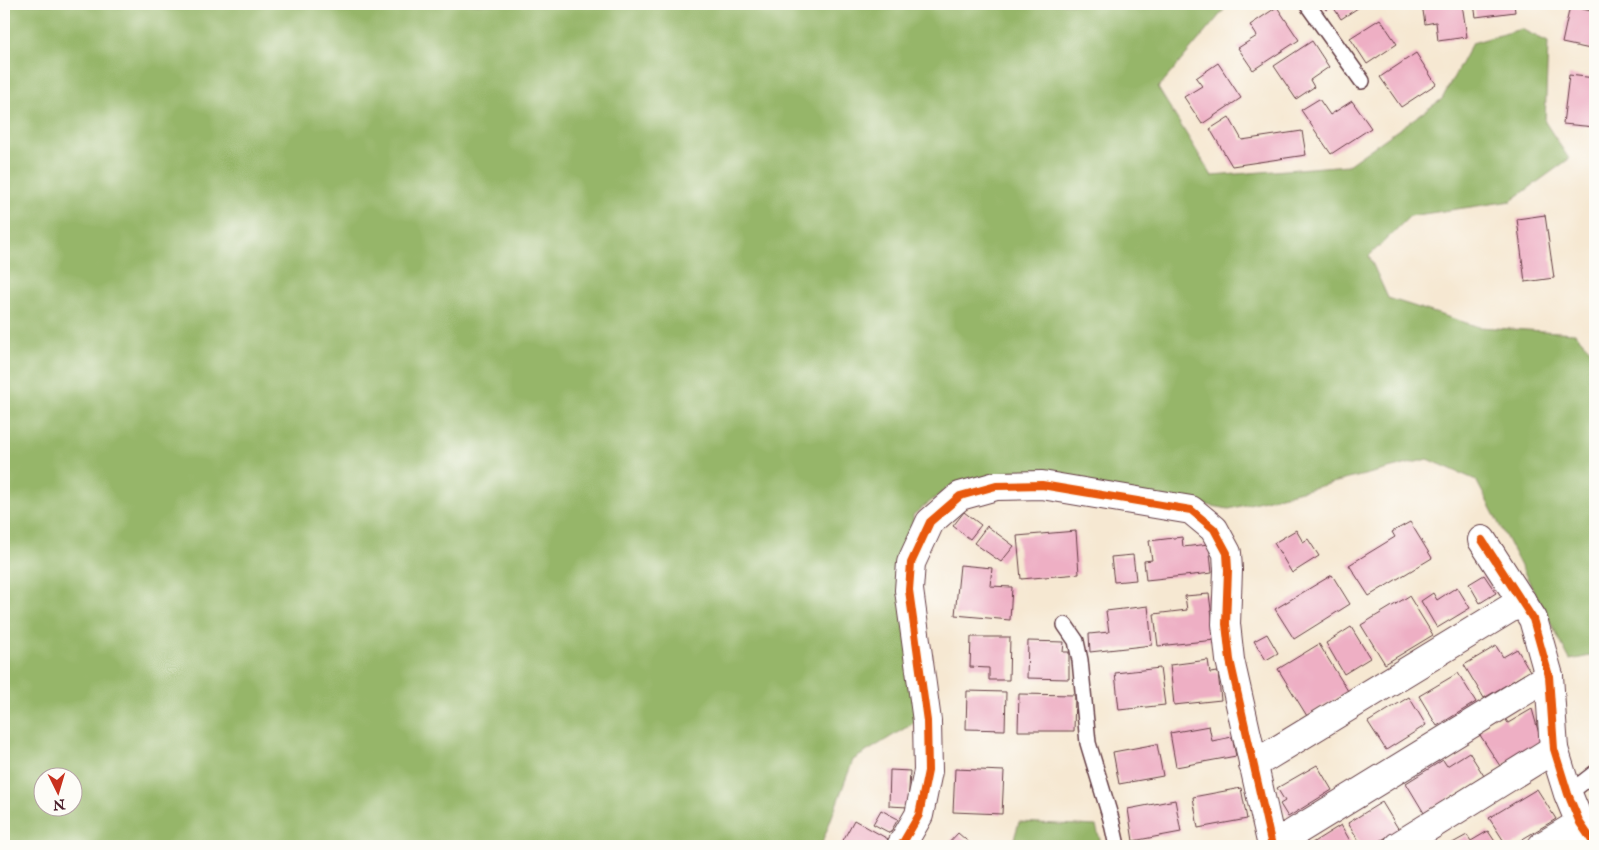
<svg xmlns="http://www.w3.org/2000/svg" width="1599" height="850" viewBox="0 0 1599 850" font-family="'IM FELL English',serif">
<style>
.forest{fill:#96b669;stroke:#706a4a;fill-rule:evenodd}
.building{fill:#eeafc4}
.lines{fill:none;stroke-linecap:round;stroke-linejoin:round}
.lane-casing{stroke:#643d44;stroke-width:18}
.street-casing{stroke:#643d44;stroke-width:30}
.lane{stroke:#fff;stroke-width:15}
.street{stroke:#fff;stroke-width:28}
.cycleway-casing{stroke:#fdfcf7;stroke-width:11}
.cycleway{stroke:#e8590c;stroke-width:8}
</style>
<rect width="100%" height="100%" fill="#fdfcf7"/>
<filter id="ink" filterUnits="userSpaceOnUse"><feTurbulence type="fractalNoise" baseFrequency=".02" numOctaves="2"/><feDisplacementMap in="SourceGraphic" scale="10" xChannelSelector="R" yChannelSelector="G"/><feConvolveMatrix kernelMatrix="1 2 1 2 8 2 1 2 1" color-interpolation-filters="sRGB"/></filter>
<filter id="wash" filterUnits="userSpaceOnUse"><feTurbulence type="fractalNoise" baseFrequency=".0096" numOctaves="4" result="noise"/><feDisplacementMap in="SourceGraphic" scale="20" xChannelSelector="R" yChannelSelector="G"/><feGaussianBlur stdDeviation="1.12" result="paint"/><feColorMatrix in="noise" values="0 0 0 0 0 0 0 0 0 0 0 0 0 0 0 0 0 1.4 0 .05"/><feComposite in="paint" operator="in"/></filter>
<g filter="url(#wash)">
<rect width="100%" height="100%" fill="#f6e8d2"/>
<g class="forest">
<path d="M4 4H1229L1158 88 1212 176 1348 165 1442 99 1472 43 1521 29 1548 42 1545 122 1569 159 1511 201 1410 216 1369 256 1388 298 1479 327 1575 333 1595 354V655L1570 660 1476 480 1428 459 1229 509 1013 471 953 484 913 515 920 719 853 760 821 846H4ZM42 778H72V808H42Z"/>
<polygon points="1019,822 1096,826 1102,846 1012,846"/>
</g>
<g id="blocks">
<g class="building">
<polygon points="1323,4 1364,4 1341,19 1332,5 1326,10"/>
<polygon points="1422,4 1462,4 1467,37 1438,41 1436,22 1425,24"/>
<polygon points="1474,4 1514,4 1515,12 1476,17"/>
<polygon points="1570,6 1595,12 1595,50 1562,43"/>
<polygon points="1277,7 1299,40 1253,70 1238,48 1257,36 1250,25"/>
<polygon points="1380,19 1397,44 1367,64 1350,38"/>
<polygon points="1312,41 1329,67 1310,80 1314,87 1296,99 1274,66"/>
<polygon points="1416,53 1436,84 1401,107 1380,77"/>
<polygon points="1218,63 1241,98 1202,124 1184,97 1202,86 1196,78"/>
<polygon points="1569,75 1595,78 1595,127 1563,124"/>
<polygon points="1319,99 1330,115 1352,101 1371,128 1331,154 1301,110"/>
<polygon points="1229,117 1242,140 1302,131 1306,155 1232,166 1210,129"/>
<polygon points="1545,215 1554,278 1525,282 1517,219"/>
<polygon points="964,512 981,525 970,539 953,526"/>
<polygon points="1410,522 1432,558 1369,596 1349,565 1395,537 1392,532"/>
<polygon points="987,526 1014,546 1001,562 974,543"/>
<polygon points="1296,530 1303,542 1308,539 1319,556 1292,573 1274,543"/>
<polygon points="1076,531 1079,574 1021,579 1017,536"/>
<polygon points="1182,537 1183,547 1209,544 1212,573 1146,580 1144,561 1152,560 1149,541"/>
<polygon points="1133,555 1136,580 1114,582 1111,557"/>
<polygon points="960,565 992,568 990,586 1012,587 1010,620 955,615"/>
<polygon points="1332,575 1350,604 1294,639 1275,609"/>
<polygon points="1484,575 1496,593 1480,603 1469,584"/>
<polygon points="1457,587 1470,608 1437,628 1421,601 1433,593 1437,600"/>
<polygon points="1209,594 1215,640 1158,646 1154,614 1187,610 1185,596"/>
<polygon points="1409,596 1433,635 1385,664 1361,625"/>
<polygon points="1148,606 1152,645 1090,652 1089,634 1109,632 1106,611"/>
<polygon points="1351,627 1370,658 1344,674 1326,643"/>
<polygon points="1267,634 1278,653 1266,660 1254,641"/>
<polygon points="971,637 1010,637 1009,680 989,680 989,668 970,667"/>
<polygon points="1028,641 1064,642 1063,652 1069,652 1069,679 1027,678"/>
<polygon points="1319,644 1348,691 1307,716 1278,669"/>
<polygon points="1496,646 1503,657 1517,649 1530,671 1484,698 1464,665"/>
<polygon points="1208,660 1210,673 1218,672 1221,700 1174,705 1170,665"/>
<polygon points="1160,668 1165,705 1119,710 1115,673"/>
<polygon points="1458,673 1476,702 1437,726 1419,696"/>
<polygon points="967,691 1006,692 1005,730 966,729"/>
<polygon points="1019,694 1075,695 1074,731 1018,731"/>
<polygon points="1409,697 1426,725 1386,750 1368,722"/>
<polygon points="1532,709 1541,741 1500,766 1478,732 1504,717 1508,723"/>
<polygon points="1209,726 1212,741 1232,737 1236,756 1176,767 1170,733"/>
<polygon points="1157,744 1163,776 1119,784 1113,752"/>
<polygon points="1469,752 1484,776 1424,813 1406,783 1443,760 1447,766"/>
<polygon points="1317,765 1332,790 1288,817 1280,804 1285,801 1277,788"/>
<polygon points="955,769 1004,771 1002,814 953,812"/>
<polygon points="890,770 910,771 908,807 889,806"/>
<polygon points="1241,788 1247,819 1198,828 1193,797"/>
<polygon points="1537,789 1556,819 1511,846 1507,846 1489,818"/>
<polygon points="1175,800 1181,832 1133,841 1128,809"/>
<polygon points="1382,802 1399,830 1371,846 1362,846 1348,823"/>
<polygon points="881,810 898,819 890,833 873,824"/>
<polygon points="854,820 888,839 884,846 840,846"/>
<polygon points="1341,825 1353,846 1314,846 1312,843"/>
<polygon points="1488,831 1498,846 1447,846 1467,835 1471,841"/>
<polygon points="958,833 973,846 946,846"/>
</g>
</g>
</g>
<g filter="url(#ink)">
<use href="#blocks" fill-opacity="0" stroke="#643d44" stroke-width="1"/>
<g class="lines">
<g class="lane-casing">
<g id="lane">
<polyline points="1307,4 1362,81"/>
<polyline points="1065,625 1076,641 1080,660 1088,743 1111,819 1117,846"/>
<polyline points="1568,794 1595,773"/>
</g>
</g>
<g class="street-casing">
<g id="street">
<polyline points="1482,540 1533,619 1549,676 1554,749 1568,794 1580,823 1595,845"/>
<polyline points="1253,765 1522,601"/>
<polyline points="901,846 919,815 928,771 927,721 909,590 911,563 930,522 960,496 996,486 1042,485 1191,510 1214,529 1227,553 1228,570 1226,624 1230,660 1272,846"/>
<polyline points="1272,846 1549,676"/>
<polyline points="1398,846 1554,749"/>
<polyline points="1542,846 1580,823"/>
</g>
</g>
<use href="#lane" class="lane"/>
<use href="#street" class="street"/>
<g class="cycleway-casing">
<g id="cycleway">
<polyline points="1482,540 1533,619 1549,676 1554,749 1568,794 1580,823 1595,845"/>
<polyline points="901,846 919,815 928,771 927,721 909,590 911,563 930,522 960,496 996,486 1042,485 1191,510 1214,529 1227,553 1228,570 1226,624 1230,660 1272,846"/>
</g>
</g>
<use href="#cycleway" class="cycleway"/>
</g>
</g>
<rect width="1599" height="850" fill="none" stroke="#fdfcf7" stroke-width="20"/>
<g transform="translate(58 792) rotate(175)"><circle r="24" fill="#fdfcf7" stroke="#b5a4a5"/>
<path d="M0-4L9 19L0 12L-9 19Z" fill="#c8321e"/>
<text y="-8" font-size="14" font-weight="bold" text-anchor="middle" fill="#4a1f2b">N</text>
</g>
</svg>
